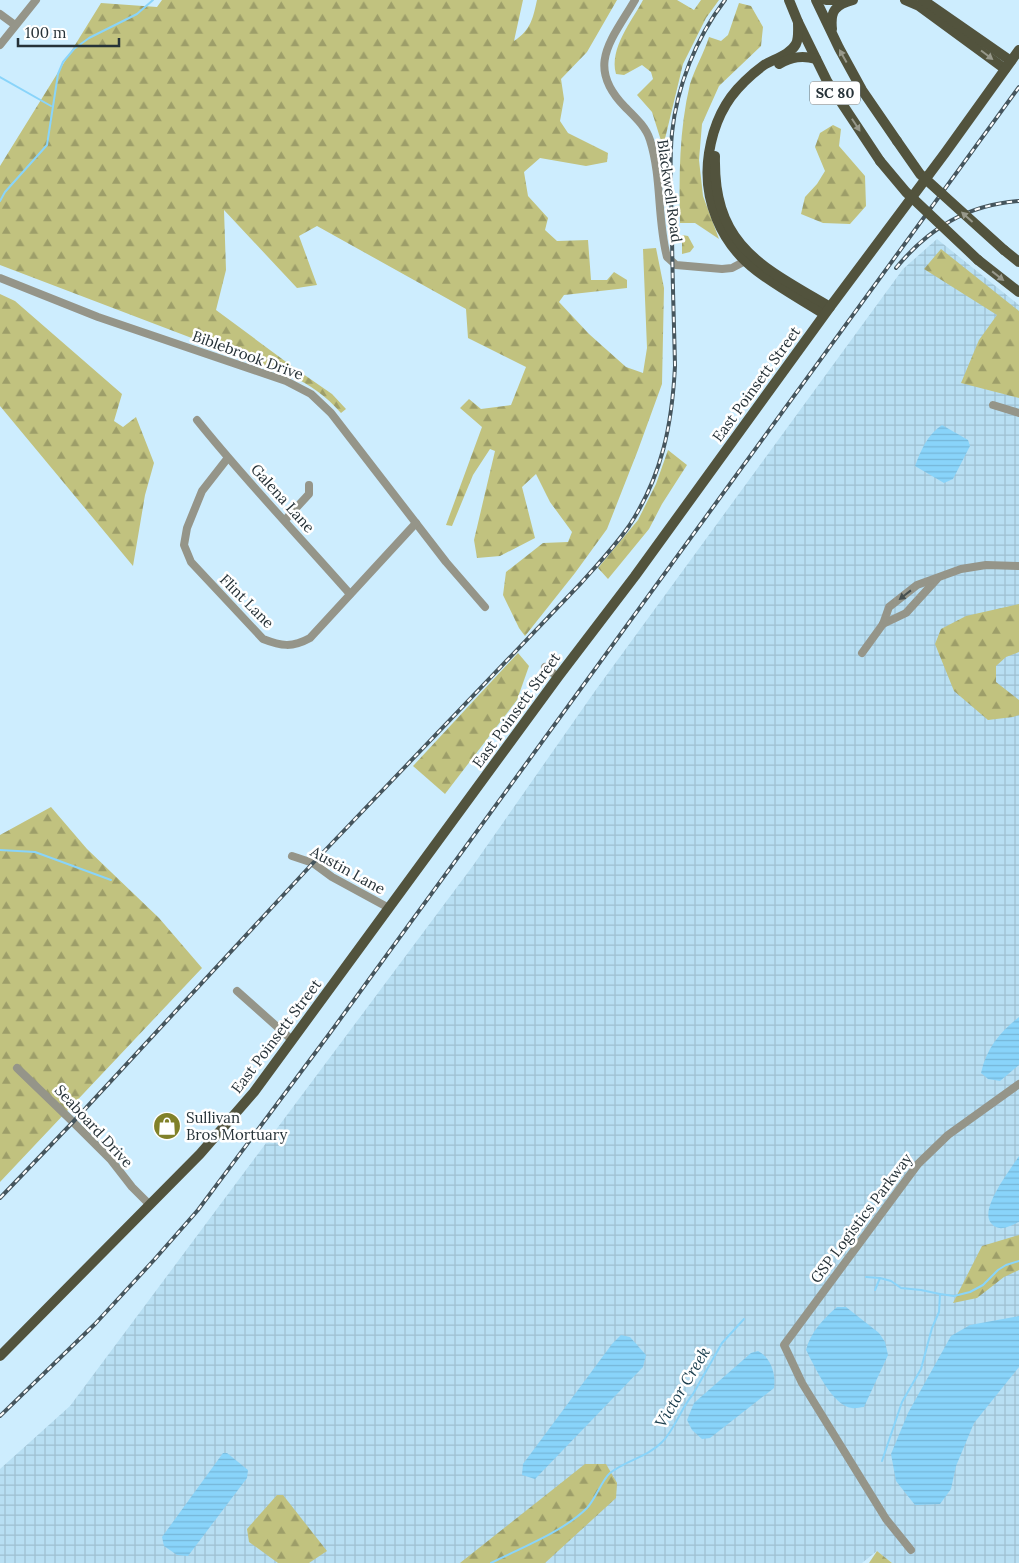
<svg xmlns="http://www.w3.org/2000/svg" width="1019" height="1563" viewBox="0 0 1019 1563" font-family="Lora,serif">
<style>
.industrial{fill:url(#industrial-grid)}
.forest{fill:url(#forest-firs)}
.water{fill:url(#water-rules)}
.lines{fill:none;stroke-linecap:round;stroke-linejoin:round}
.stream{stroke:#89d4fa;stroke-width:2}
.minor{stroke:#959589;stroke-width:8}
.major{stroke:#52533d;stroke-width:10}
.rail-casing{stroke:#45555d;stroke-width:4}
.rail{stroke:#fff;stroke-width:2;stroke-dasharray:5.5;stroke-linecap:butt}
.major-bridge{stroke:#52533d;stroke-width:10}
.oneway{fill:#97988b}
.oneway2{fill:#475050}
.labels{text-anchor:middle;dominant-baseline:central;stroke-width:5;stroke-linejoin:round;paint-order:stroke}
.shield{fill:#fff;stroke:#677074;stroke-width:1}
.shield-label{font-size:14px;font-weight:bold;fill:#263238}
.street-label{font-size:15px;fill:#263238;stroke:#fff}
.poi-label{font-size:15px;fill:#263238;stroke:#fff;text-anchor:start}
.water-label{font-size:16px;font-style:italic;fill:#193c4c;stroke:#fff}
</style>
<defs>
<pattern id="industrial-grid" width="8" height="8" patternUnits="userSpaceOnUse" patternTransform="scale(1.25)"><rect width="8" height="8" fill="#b8dff3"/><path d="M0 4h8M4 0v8" fill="none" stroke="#9ec0d1"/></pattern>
<pattern id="forest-firs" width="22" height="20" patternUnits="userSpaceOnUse" patternTransform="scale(1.25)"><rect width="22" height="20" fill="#c1c27f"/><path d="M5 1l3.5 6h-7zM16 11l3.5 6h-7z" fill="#9d9e69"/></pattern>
<pattern id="water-rules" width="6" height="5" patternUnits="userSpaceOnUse" patternTransform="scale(1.25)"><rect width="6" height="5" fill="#89d4fa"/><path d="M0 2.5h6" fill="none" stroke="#76b6d7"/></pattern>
</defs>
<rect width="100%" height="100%" fill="#cdedfe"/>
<polygon class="industrial" points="937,239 1019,305 1019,1563 892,1563 877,1551 862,1563 0,1563 0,1469 70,1406 472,867 595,691 903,269"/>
<g class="forest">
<path d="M162 0H523L514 41C531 30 533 18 537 0H617L587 52 561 79 564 99 560 121 568 133 608 153 607 162 586 166 540 158 524 172 528 196 548 218 545 230 557 241 588 240 591 280H607L614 272 627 280V288L564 295 559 302 589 334 626 367 643 373 647 348 643 249 656 248 664 288 662 384 638 450 607 529 575 573 525 636 519 628 503 595 506 572 543 543 568 542 572 532 550 502 536 474 522 487 535 538 500 556 477 558 474 540 495 451 490 449 473 475 452 526 446 525 482 427 460 408 469 399 481 409 511 405 526 367 468 338 466 309 317 226 299 236 317 285 297 288 224 210 226 270 216 310 293 367 332 394 346 409 341 413C326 396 311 385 289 375L0 265V166L101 3 157 7Z"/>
<path d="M643 0H677L694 10 701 0H719L706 18 683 64 663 147 652 112 637 95 653 79 651 72 642 65 624 75 616 74C609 48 632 21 643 0Z"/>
<path d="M739 3 751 6 763 27 761 46 719 86 702 124 699 160 703 196 719 239 695 223H680C679 177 679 130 690 84 695 68 704 53 709 37L721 41 728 35Z"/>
<polygon points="833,125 841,129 839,146 865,176 866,206 850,224 823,223 801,214 805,197 817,184 825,171 815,147 820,133"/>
<polygon points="682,235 688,236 694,247 690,252 682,254"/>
<polygon points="941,249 1019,311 1019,398 961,383 979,340 997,315 924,269"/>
<polygon points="0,294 15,301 122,394 114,421 123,427 136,417 154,463 145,495 133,566 0,406"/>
<polygon points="668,450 687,465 662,504 649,529 608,579 598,568 638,520 656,484"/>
<polygon points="1019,604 1019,652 1006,657 996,666 996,682 1019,700 1019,715 1013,717 988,720 954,691 935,644 941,629 966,616"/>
<polygon points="518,653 529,666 517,700 445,794 413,766"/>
<polygon points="51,807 87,849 159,918 202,968 0,1182 0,835"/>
<polygon points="1019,1235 1019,1270 1004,1277 977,1298 953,1303 982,1246"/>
<polygon points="585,1464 606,1464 617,1483 616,1498 545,1563 460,1563"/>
<polygon points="277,1495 283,1495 327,1551 309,1563 278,1563 249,1542 247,1529"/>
<polygon points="877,1551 892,1563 869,1563"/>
</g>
<g class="water">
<path d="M942 425 968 440 970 446 953 479 944 483 915 466C921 450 927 435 942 425Z"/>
<path d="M1019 1017V1065L1000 1081 988 1079 981 1073C986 1049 1000 1032 1019 1017Z"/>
<path d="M1019 1156V1222C1009 1226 999 1233 991 1223 979 1209 1011 1169 1019 1156Z"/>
<path d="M837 1307H846L879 1333 885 1342 888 1355 864 1407C860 1407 855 1409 852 1408 832 1406 814 1365 806 1350 810 1333 824 1318 837 1307Z"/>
<polygon points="1019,1316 1019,1367 974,1423 956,1466 951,1489 940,1504 915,1505 896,1481 891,1454 908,1413 951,1336 970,1325"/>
<polygon points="621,1335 630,1337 646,1355 643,1367 535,1479 522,1475 523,1464 612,1344"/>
<path d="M758 1351C771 1358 776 1374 774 1388L710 1438 702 1439 692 1430 687 1420 694 1403 751 1353Z"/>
<polygon points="223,1453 227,1453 248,1470 247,1478 188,1556 177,1555 164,1546 162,1537"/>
</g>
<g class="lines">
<g class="stream">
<polyline points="0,77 51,106"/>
<polyline points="0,201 5,192 47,145 58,74 63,62 74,49 89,38 137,14 153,0"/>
<polyline points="0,850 35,852 111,880"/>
<polyline points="866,1277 880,1278 891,1281 901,1288 921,1290 940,1294 954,1296 970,1292 983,1285 998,1270 1006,1265 1019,1261"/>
<polyline points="875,1290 880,1278"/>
<polyline points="882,1461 902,1402 921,1369 932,1328 939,1312 940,1294"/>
<path d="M491 1563C521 1548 564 1531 587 1508 596 1498 602 1480 610 1473 626 1460 648 1457 662 1442 674 1431 681 1408 693 1394L722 1343 744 1319"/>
</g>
<g class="minor">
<path d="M635 0C611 41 585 66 625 107 635 117 646 127 650 140 662 178 657 219 667 257L676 265 722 269 732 268 749 259"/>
<polyline points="0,14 15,25"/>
<polyline points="0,45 36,0"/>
<polyline points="0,278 98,317 286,381 311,394 331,413 446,562 485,607"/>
<polyline points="993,405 1019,413"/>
<path d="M197 420C245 480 299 536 350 594"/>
<path d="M227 459 202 491 187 528 184 545 191 562 263 639C281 646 292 648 310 638L416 523"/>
<polyline points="285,520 309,494 309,485"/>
<polyline points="883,624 906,613 937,579"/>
<polyline points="862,653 883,624 889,607 917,585 961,569 986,565 1019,566"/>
<polyline points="545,667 558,677"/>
<polyline points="292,856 313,863 332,877 389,908"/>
<polyline points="237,991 292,1040"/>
<polyline points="17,1068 73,1122 111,1160 132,1187 150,1205"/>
<polyline points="911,1550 886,1519 802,1383 784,1345 918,1164 948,1135 1019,1084"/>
</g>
<g class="major">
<polyline points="789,0 798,22 827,81 880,161"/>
<polyline points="816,0 839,48 862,90 897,141"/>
<polyline points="826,0 835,0"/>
<polyline points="905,0 919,6 1005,69"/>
<polyline points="923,0 1011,61"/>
<path d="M798 22C798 29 799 38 796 44 790 55 774 59 764 65 757 70 750 76 744 82 724 101 713 127 709 153 702 198 720 243 757 271 778 287 802 300 824 314"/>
<path d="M832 29C830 11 835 5 853 0"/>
<path d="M779 64C792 57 802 55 816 59"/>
<path d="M715 156C713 246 761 266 830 307"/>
<polyline points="1004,250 1019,262"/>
<polyline points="978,260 1019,292"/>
<polyline points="0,1356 200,1154 254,1092 558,677 635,576 830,307 945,153 1019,50"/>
</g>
<g class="rail-casing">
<g id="rail">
<path d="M896 268C929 228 967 205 1019 201"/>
<path d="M0 1198 73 1122 313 863 582 582C598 564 615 546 629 526 662 476 672 425 675 366 674 319 672 272 672 225 671 194 669 163 672 133 677 86 696 38 725 0"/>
<polyline points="0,1416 95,1324 154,1260 198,1210 330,1033 1019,87"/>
</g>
</g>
<use href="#rail" class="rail"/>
<g class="major-bridge">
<polyline points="897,141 920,174 1004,250"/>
<polyline points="880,161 906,192 978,260"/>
</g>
</g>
<defs><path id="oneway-solid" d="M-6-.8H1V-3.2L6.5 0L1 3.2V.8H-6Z" transform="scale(1.25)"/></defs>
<g class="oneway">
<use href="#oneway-solid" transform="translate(987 55) rotate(37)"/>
<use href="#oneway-solid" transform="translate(843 56) rotate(-119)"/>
<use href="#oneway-solid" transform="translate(856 125) rotate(57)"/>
<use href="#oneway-solid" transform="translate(967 217) rotate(-138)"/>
<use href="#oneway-solid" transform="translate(998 276) rotate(38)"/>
</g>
<use class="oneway2" href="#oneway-solid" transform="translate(905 595) rotate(142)"/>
<defs>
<g id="shop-disc" transform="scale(1.4375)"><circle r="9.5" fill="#818129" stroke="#fff"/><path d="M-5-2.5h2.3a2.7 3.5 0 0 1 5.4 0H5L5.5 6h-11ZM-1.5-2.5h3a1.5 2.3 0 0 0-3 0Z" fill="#fff"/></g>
</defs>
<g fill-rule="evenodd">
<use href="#shop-disc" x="167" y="1126"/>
</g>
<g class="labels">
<rect class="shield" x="810" y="81.5" width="50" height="23" rx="4"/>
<g class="shield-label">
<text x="835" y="93">SC 80</text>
</g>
<g class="street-label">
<text transform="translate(670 191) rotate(82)">Blackwell Road</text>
<text transform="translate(248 355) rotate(20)">Biblebrook Drive</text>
<text transform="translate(756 384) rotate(-54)">East Poinsett Street</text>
<text transform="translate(283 498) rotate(48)">Galena Lane</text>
<text transform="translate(247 601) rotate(45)">Flint Lane</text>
<text transform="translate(516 710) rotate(-54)">East Poinsett Street</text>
<text transform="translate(348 870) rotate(29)">Austin Lane</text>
<text transform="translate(276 1036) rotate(-53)">East Poinsett Street</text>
<text transform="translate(94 1126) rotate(47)">Seaboard Drive</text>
<text transform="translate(861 1218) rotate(-53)">GSP Logistics Parkway</text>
</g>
<g class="poi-label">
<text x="186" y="1117">Sullivan<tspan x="186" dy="17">Bros Mortuary</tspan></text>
</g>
<g class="water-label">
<text transform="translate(682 1387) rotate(-59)">Victor Creek</text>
</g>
</g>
<path d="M18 38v8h101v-8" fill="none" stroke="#263238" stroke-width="2.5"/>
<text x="25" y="38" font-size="15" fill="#263238" stroke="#ffffff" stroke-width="4" paint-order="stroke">100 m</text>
</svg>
